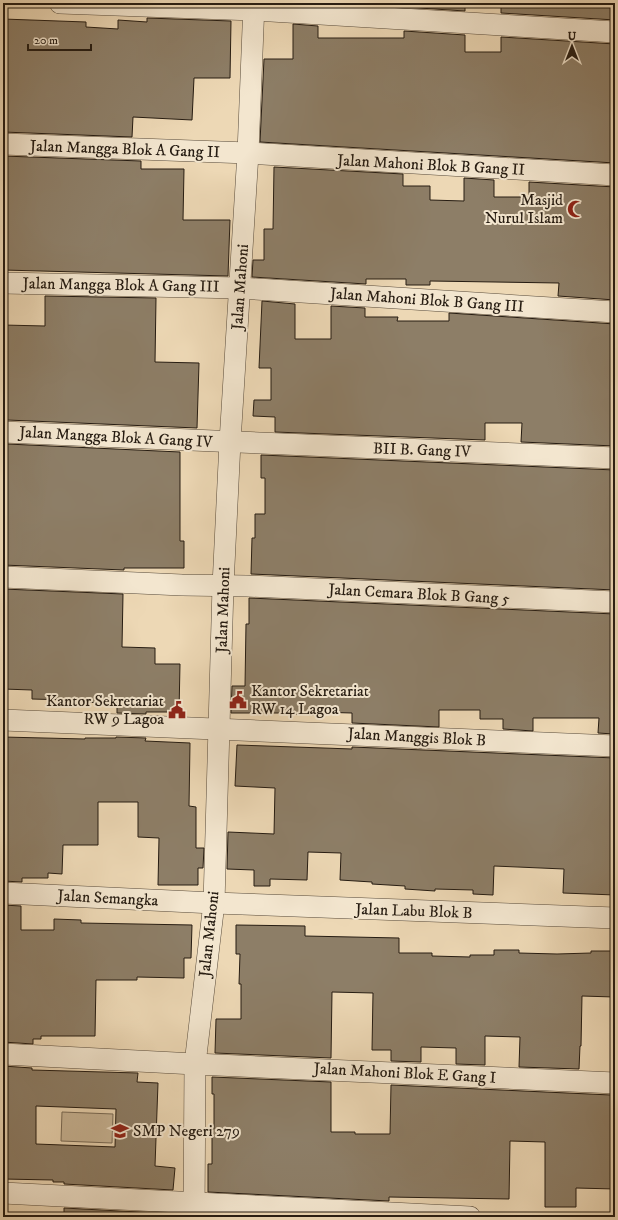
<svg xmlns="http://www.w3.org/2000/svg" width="618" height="1220" viewBox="0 0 618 1220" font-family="'IM FELL DW Pica',serif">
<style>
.green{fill:#cbb899;stroke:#786a56}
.building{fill:#8d7e67;stroke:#261c12;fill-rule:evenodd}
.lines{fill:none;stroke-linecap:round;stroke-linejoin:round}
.minor-casing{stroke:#584b3b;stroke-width:22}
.minor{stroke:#f3e6cf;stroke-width:21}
.labels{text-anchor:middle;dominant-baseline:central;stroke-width:4;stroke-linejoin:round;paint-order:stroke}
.street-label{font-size:16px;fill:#261c12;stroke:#f3e6cf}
.poi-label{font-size:16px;fill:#261c12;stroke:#f3e6cf;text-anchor:end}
</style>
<rect width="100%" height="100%" fill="#edd8b5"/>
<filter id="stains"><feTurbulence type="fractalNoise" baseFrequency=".005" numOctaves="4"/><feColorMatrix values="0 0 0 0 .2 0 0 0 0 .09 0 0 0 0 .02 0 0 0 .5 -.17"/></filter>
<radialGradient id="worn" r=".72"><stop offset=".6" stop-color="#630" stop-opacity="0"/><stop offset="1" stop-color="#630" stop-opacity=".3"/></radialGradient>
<polygon class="green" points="62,1112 113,1114 112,1143 61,1141"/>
<g class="building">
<polygon points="404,3 465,3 465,11 404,7"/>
<polygon points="501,3 615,3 615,20 501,13"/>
<polygon points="147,18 231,21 230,78 194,78 192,120 133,117 132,137 3,132 3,19 86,22 86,27 118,29 118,20 147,22"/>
<polygon points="293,24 318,26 318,38 404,38 404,31 465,35 465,52 501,52 501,37 615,44 615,163 260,142 264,59 293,59"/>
<polygon points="3,156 141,161 141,169 184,169 183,220 230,220 228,276 3,270"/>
<polygon points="274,167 403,174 403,186 430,186 430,200 464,201 464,178 494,180 494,197 529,197 529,182 615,187 615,300 558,296 559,283 430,281 430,285 406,285 406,279 366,279 366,284 252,277 253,260 264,260 264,229 273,229"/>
<polygon points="45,296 156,298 155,362 199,363 197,428 7,420 7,416 3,416 3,325 45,326"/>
<polygon points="262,301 295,304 295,339 331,339 331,306 365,308 365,317 398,317 397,321 449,321 449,313 615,324 615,446 521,442 522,423 485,423 485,440 275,432 275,417 253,416 254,400 271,400 271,368 259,368"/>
<polygon points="7,444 180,452 180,541 184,541 184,568 124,568 124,570 3,565 3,448 7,448"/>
<polygon points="261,455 615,470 615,590 251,574 252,538 255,538 255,514 265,514 265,478 261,478"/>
<polygon points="3,589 123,594 122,647 155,648 155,664 180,664 179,712 146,712 146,714 117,713 117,703 68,702 68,700 32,699 32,690 3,689"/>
<polygon points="249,598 615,614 614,734 598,733 599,718 533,718 533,731 503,729 503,719 480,719 480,710 439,710 439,727 352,723 352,713 316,712 316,715 291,714 291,713 231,713 232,686 245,686 246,624 249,624"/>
<polygon points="3,737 85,739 85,738 116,738 116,737 146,738 145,741 190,743 189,806 196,807 196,848 204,848 203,868 198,868 198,885 158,885 159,838 138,837 138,802 98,802 98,845 63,845 62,874 48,873 48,878 22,878 22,882 3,881"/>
<polygon points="237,745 352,749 352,747 615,758 615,895 563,893 564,869 494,866 493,895 473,894 473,890 435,889 435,891 405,889 405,886 372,884 372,882 340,880 341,853 308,852 307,880 270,879 270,886 254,886 254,870 227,869 228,832 274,834 275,788 235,786"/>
<polygon points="3,905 21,906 21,930 54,930 54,919 81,920 81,923 192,925 191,958 184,958 184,978 137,977 137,980 96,980 95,1036 41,1036 41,1039 33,1039 33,1044 3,1042"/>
<polygon points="236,925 305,926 305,936 399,938 399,953 432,953 432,956 470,957 470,955 494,955 494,950 519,950 519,953 557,954 591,953 591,951 615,951 614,997 582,996 581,1046 580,1046 579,1069 519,1067 520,1037 485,1036 485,1065 456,1064 456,1048 421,1047 421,1062 391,1061 391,1050 372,1050 373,993 332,992 331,1058 215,1053 216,1019 241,1019 241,984 239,984 240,954 236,954"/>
<path d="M3 1066 32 1068V1070L138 1073 137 1082 158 1083 155 1166 175 1168 173 1190 64 1184V1182H53V1180L3 1179ZM36 1106 116 1109 115 1147 36 1144Z"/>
<polygon points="212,1077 331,1082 331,1132 355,1132 355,1134 390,1134 391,1085 611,1095 611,1115 615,1115 615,1189 576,1188 576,1207 545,1207 545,1142 510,1141 509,1199 389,1197 389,1201 208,1192 208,1164 212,1164 212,1129 214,1129 214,1094 212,1094"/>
<polygon points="64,1208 157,1213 157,1217 64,1217"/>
</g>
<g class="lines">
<g class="minor-casing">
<g id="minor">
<polyline points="60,3 254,10 615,32"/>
<polyline points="3,144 248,153 615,175"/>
<polyline points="3,283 240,288 615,312"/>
<polyline points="3,432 615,458"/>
<polyline points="3,577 182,585 247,586 615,602"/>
<polyline points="3,720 615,746"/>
<polyline points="3,893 214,903 615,918"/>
<polyline points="3,1054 195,1064 615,1083"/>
<polyline points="3,1193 470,1217"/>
<polyline points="194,1217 195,1064 214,903 223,586 230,442 248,153 254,3"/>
</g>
</g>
<use href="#minor" class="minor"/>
</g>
<defs>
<g id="mosque-bare" transform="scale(1.38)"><path d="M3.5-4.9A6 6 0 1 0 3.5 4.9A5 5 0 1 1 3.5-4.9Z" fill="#8f2418" stroke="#f3e6cf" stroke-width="2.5" paint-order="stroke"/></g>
<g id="civic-bare" transform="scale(1.38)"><path d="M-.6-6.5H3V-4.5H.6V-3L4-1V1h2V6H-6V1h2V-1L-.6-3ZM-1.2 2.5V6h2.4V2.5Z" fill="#8f2418" stroke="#f3e6cf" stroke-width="2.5" paint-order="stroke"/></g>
<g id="school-bare" transform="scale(1.38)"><path d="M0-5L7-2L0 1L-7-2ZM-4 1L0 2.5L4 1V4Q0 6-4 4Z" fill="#8f2418" stroke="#f3e6cf" stroke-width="2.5" paint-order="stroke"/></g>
</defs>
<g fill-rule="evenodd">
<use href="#mosque-bare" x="576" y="209"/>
<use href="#civic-bare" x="238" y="700"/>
<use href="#civic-bare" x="177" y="710"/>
<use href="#school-bare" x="120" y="1131"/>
</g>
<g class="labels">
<g class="street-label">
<text transform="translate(125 149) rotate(2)">Jalan Mangga Blok A Gang II</text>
<text transform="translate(431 165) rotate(3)">Jalan Mahoni Blok B Gang II</text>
<text transform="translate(121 285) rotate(1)">Jalan Mangga Blok A Gang III</text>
<text transform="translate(240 287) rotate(-86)">Jalan Mahoni</text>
<text transform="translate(427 300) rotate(4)">Jalan Mahoni Blok B Gang III</text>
<text transform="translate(116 437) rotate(3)">Jalan Mangga Blok A Gang IV</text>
<text transform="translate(422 450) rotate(2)">BII B. Gang IV</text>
<text transform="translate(419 594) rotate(3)">Jalan Cemara Blok B Gang 5</text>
<text transform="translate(223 610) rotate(-88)">Jalan Mahoni</text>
<text transform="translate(417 737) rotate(3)">Jalan Manggis Blok B</text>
<text transform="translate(108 898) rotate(3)">Jalan Semangka</text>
<text transform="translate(414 911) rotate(2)">Jalan Labu Blok B</text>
<text transform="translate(209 934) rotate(-84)">Jalan Mahoni</text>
<text transform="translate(405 1073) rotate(3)">Jalan Mahoni Blok E Gang I</text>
</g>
<g class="poi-label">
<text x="563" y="200">Masjid<tspan x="563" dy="18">Nurul Islam</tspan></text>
<text x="251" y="691" text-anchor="start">Kantor Sekretariat<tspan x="251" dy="18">RW 14 Lagoa</tspan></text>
<text x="164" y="701">Kantor Sekretariat<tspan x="164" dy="18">RW 9 Lagoa</tspan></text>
<text x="133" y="1131" text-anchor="start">SMP Negeri 279</text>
</g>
</g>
<rect width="618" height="1220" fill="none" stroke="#edd8b5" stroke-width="16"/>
<rect x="4" y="4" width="610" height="1212" fill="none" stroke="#261c12" stroke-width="2"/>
<rect x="8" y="8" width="602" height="1204" fill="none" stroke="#261c12"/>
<g transform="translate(572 46)" stroke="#f3e6cf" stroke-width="3" paint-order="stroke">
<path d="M0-3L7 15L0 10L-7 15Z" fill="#261c12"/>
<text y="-6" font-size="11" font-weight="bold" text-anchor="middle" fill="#261c12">U</text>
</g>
<path d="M28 44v6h63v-6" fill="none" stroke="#261c12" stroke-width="2"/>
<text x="34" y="44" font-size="12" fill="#261c12" stroke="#f3e6cf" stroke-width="3" paint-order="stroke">20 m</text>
<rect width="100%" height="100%" filter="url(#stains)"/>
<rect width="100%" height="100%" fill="url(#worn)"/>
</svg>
